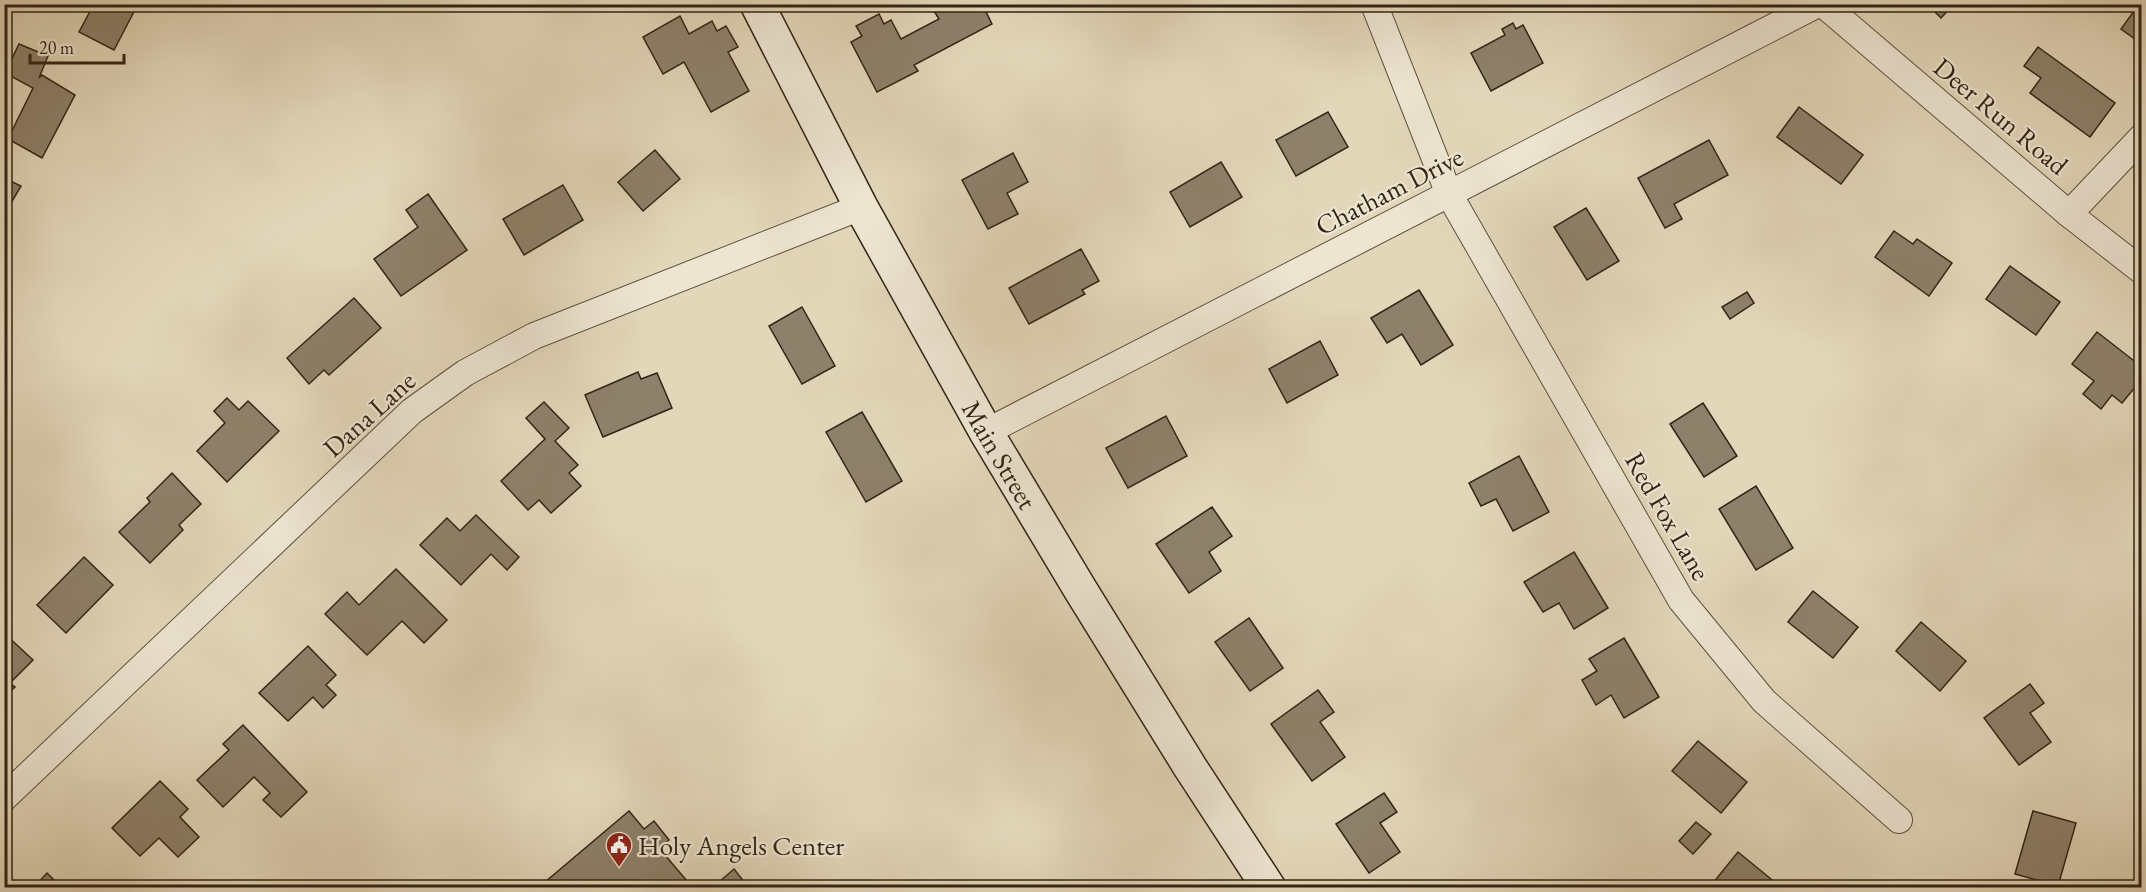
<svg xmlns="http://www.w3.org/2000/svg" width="2146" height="892" viewBox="0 0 2146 892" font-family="'EB Garamond',serif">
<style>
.building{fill:#8e816b;stroke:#322415;stroke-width:1.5}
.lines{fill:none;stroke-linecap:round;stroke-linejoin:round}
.street-casing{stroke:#5e513e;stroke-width:28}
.secondary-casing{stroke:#322415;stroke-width:36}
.street{stroke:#ede5d2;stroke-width:26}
.secondary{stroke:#ede5d2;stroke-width:33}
.labels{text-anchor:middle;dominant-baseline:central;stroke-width:4.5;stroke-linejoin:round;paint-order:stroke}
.street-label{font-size:27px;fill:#322415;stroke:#ede5d2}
.poi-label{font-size:27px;fill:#322415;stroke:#ede5d2;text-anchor:start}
</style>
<rect width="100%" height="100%" fill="#e3d7ba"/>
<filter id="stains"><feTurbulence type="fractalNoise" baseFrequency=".00333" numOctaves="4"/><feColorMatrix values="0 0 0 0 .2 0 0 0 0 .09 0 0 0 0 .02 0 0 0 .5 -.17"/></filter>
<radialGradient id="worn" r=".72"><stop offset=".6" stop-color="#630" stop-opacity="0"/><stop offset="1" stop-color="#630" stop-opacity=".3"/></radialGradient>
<g class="building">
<polygon points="94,4 138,4 114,50 79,32"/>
<polygon points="946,4 982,4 992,24 914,65 918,71 877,92 851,42 862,36 856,26 879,14 884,24 891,20 901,39 939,19 934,11"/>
<polygon points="1927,4 1954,4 1941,18"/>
<polygon points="2139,4 2142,4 2142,44 2121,29"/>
<polygon points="680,16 689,34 712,21 717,31 726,26 738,47 728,52 749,91 711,112 684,62 663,74 643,37"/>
<polygon points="1513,23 1516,29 1523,25 1543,63 1491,91 1471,53 1505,35 1502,29"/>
<polygon points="19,44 48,56 39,78 42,75 75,95 42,158 8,139 33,88 5,73"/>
<polygon points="2038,47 2115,103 2090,137 2030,93 2041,78 2024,66"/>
<polygon points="1799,107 1863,155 1841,184 1777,137"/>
<polygon points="1328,112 1348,147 1296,176 1276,140"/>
<polygon points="1709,140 1728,175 1674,204 1682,219 1665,228 1638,178"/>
<polygon points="655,150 680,179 643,211 618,182"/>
<polygon points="1013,153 1028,182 1007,193 1018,214 988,229 962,180"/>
<polygon points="1221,162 1242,197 1190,227 1170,192"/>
<polygon points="4,178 21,186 4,215"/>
<polygon points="563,185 583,220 524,255 503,219"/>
<polygon points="428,194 467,250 401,296 374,259 418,227 406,210"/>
<polygon points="1586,208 1619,261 1587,280 1554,227"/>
<polygon points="1894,231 1913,244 1917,239 1952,263 1929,296 1875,257"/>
<polygon points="1081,249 1099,281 1082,290 1085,294 1029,324 1009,288"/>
<polygon points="2010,266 2060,302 2036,335 1986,299"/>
<polygon points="1419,290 1453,345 1421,365 1402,334 1387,343 1371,318"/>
<polygon points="1747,292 1754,303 1730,319 1722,307"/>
<polygon points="354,298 381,328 329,375 324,370 309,384 287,358"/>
<polygon points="802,307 835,366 802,384 769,326"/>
<polygon points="2097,332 2142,367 2142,379 2122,403 2112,395 2101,409 2083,394 2094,381 2072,364"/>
<polygon points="1320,341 1338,375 1287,403 1269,369"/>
<polygon points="638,372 641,379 657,373 672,408 603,437 585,395"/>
<polygon points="227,398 239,410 248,401 279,431 227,482 197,451 225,423 214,411"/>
<polygon points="544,402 569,428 555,441 578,465 569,473 581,486 551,513 539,500 528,510 501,481 545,439 526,418"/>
<polygon points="1703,403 1737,456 1704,477 1670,424"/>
<polygon points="862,412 902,481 866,502 826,432"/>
<polygon points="1166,416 1187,456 1128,488 1106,448"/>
<polygon points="1519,456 1549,512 1513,531 1496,499 1481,506 1469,483"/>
<polygon points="172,473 201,504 179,525 183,530 150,563 119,532 150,502 147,498"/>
<polygon points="1756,486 1793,548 1756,570 1719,509"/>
<polygon points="1212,507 1232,536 1209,552 1221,571 1189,593 1156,544"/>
<polygon points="476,515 519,557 507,570 491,554 461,585 420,545 447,518 460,531"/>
<polygon points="1574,552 1608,608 1574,629 1559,603 1543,612 1524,582"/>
<polygon points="84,557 113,585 66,633 37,605"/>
<polygon points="396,569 447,620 424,643 402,621 367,655 325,614 347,592 359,605"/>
<polygon points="1813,591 1858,627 1833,658 1788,622"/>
<polygon points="1249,618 1283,668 1250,691 1215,642"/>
<polygon points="1921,622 1966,661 1940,691 1896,651"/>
<polygon points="4,633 33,660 10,683 15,687 4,697"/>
<polygon points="1624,638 1659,697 1624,718 1611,695 1596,705 1582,680 1597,671 1589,659"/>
<polygon points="308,646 336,675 326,685 336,695 323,708 313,697 288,721 259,693"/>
<polygon points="2030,684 2044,703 2030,713 2051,742 2019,765 1984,718"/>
<polygon points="1318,690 1334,712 1320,722 1345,757 1312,781 1271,724"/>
<polygon points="243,725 307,792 281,817 263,800 270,793 254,777 223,807 197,780 229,750 223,744"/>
<polygon points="1698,741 1747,782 1721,813 1672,771"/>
<polygon points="160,781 188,809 180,817 199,837 178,857 159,838 140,856 112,828"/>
<polygon points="1384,793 1397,812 1380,823 1400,852 1369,873 1336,824"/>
<polygon points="629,811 644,829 654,821 669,840 659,848 693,888 538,888"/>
<polygon points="2033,811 2076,823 2058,886 2015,874"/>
<polygon points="1696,822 1711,834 1693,854 1679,841"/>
<polygon points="1738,852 1782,888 1719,888 1713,883"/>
<polygon points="734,869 749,888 712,888"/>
<polygon points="47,873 62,888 33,888"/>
</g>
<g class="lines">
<g class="street-casing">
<g id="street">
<polyline points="1374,4 1449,194 1681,600 1764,701 1899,820"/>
<polyline points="1823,4 2069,214 2142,271"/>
<polyline points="2069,214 2142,137"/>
<polyline points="986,432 1818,4"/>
<polyline points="4,798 412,411 465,373 534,336 861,207"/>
</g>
</g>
<g class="secondary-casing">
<g id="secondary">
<path id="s1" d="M757 4 861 207 986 432 1080 589 1190 767 1269 888"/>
</g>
</g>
<use href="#street" class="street"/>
<use href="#secondary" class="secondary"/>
</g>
<defs>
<g id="civic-pin" transform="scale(1.35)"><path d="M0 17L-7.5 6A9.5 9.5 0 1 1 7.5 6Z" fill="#8f2418" stroke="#ede5d2"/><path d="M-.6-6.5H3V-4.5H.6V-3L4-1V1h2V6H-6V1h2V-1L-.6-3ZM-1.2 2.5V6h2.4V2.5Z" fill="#fff"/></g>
</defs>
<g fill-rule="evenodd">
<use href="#civic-pin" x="619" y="845"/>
</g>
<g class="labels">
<g class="street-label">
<text transform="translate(2001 116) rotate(40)">Deer Run Road</text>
<text transform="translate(1389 191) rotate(-27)">Chatham Drive</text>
<text transform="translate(369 414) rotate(-42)">Dana Lane</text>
<text stroke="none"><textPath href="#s1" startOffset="512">Main Street</textPath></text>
<text transform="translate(1668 516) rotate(60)">Red Fox Lane</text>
</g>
<g class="poi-label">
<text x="638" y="845">Holy Angels Center</text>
</g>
</g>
<rect width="2146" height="892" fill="none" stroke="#e3d7ba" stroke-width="24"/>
<rect x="6" y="6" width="2134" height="880" fill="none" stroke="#322415" stroke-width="3"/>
<rect x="12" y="12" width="2122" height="868" fill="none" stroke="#322415" stroke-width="1.5"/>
<path d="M30 54v9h94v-9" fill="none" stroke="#322415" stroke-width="3"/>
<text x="39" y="54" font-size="18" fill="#322415" stroke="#ede5d2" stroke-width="4.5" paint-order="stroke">20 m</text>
<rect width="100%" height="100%" filter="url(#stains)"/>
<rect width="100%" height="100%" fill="url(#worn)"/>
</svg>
